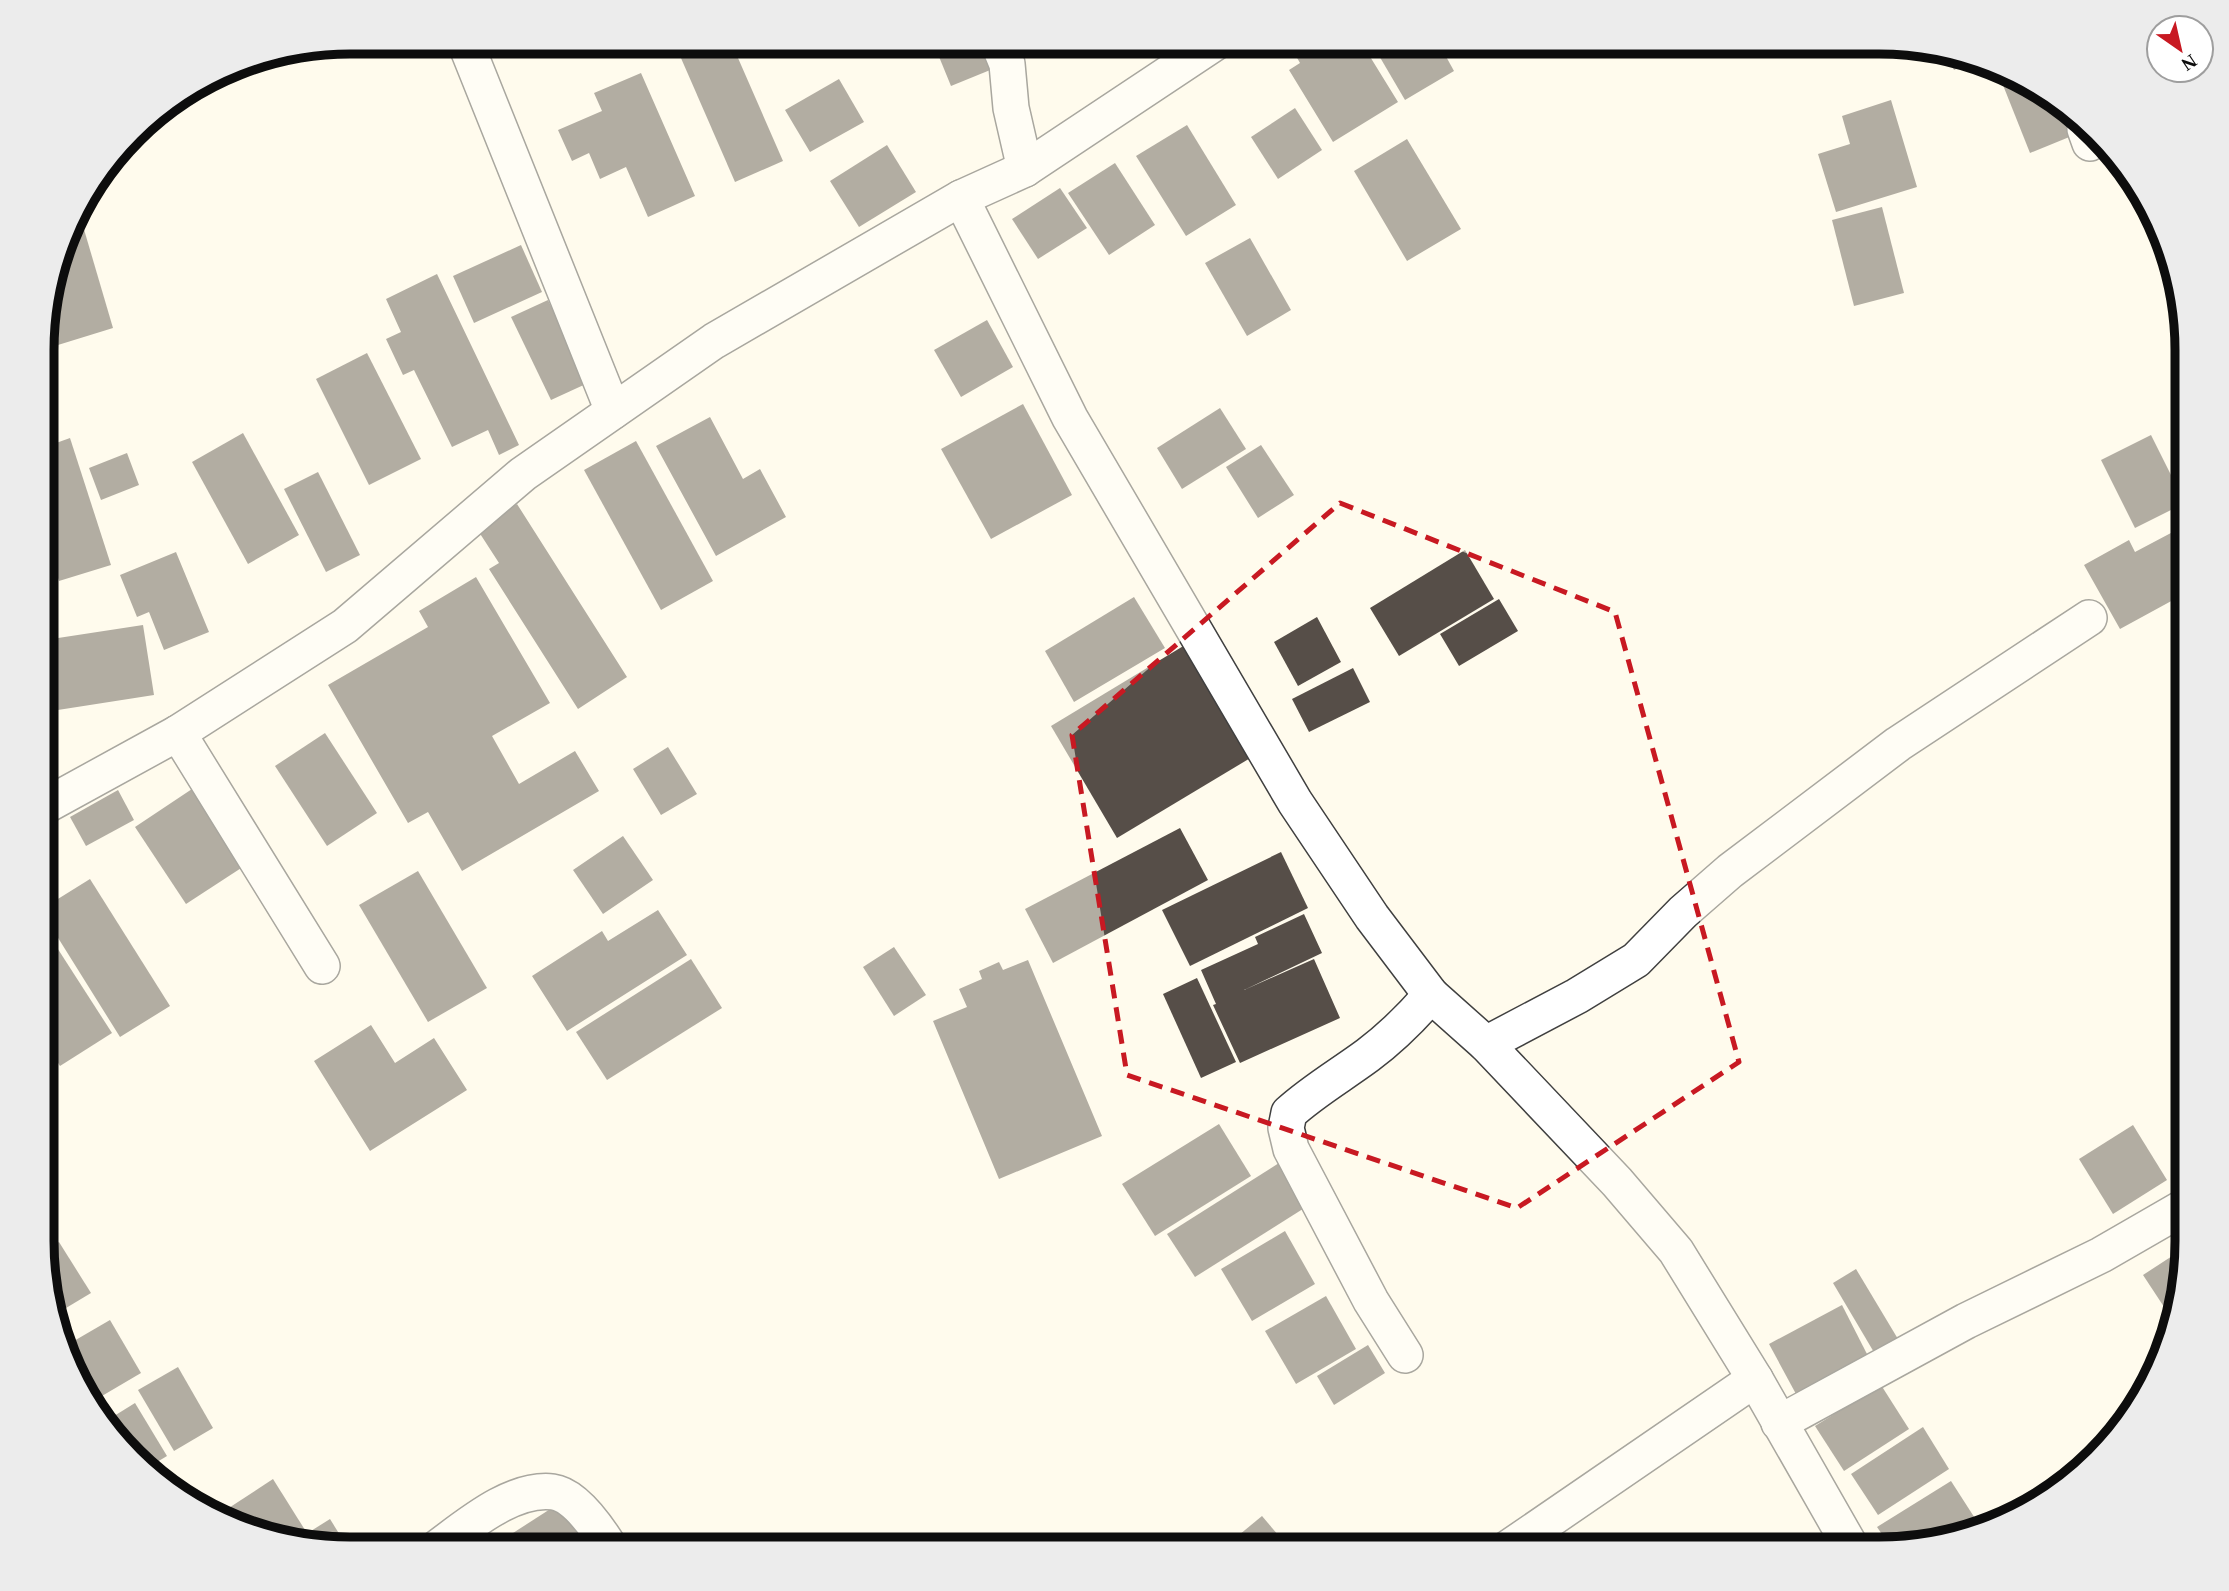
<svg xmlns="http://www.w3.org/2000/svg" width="2229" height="1591" viewBox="0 0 2229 1591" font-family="Georgia,serif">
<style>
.building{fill:#564e48}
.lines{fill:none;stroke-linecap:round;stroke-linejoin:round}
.street-casing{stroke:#404040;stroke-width:38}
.street{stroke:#fff;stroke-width:35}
.marked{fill:none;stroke:#c81922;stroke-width:5;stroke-dasharray:14 9;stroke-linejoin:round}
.rim{fill:none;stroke:#0d0d0d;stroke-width:9}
</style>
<rect width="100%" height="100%" fill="#fffbed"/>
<g class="building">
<polygon points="674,42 731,42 783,161 735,182"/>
<polygon points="880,42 913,42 885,54"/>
<polygon points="933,42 990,42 1000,66 951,86"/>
<polygon points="1101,42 1127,42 1106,53"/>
<polygon points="1288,42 1361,42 1398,102 1333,142 1289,70 1300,63"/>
<polygon points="1371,42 1438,42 1454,71 1405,100"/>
<polygon points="1946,54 1951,55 1974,60 1954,70"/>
<polygon points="1995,65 2067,106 2084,131 2030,153"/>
<polygon points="641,73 695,196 648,217 626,167 600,179 589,153 572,161 558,130 602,111 594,93"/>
<polygon points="839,79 864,122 810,152 785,110"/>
<polygon points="1891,100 1917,187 1836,212 1818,154 1850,144 1842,116"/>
<polygon points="1295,108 1322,150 1278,179 1251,137"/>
<polygon points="1187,125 1236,205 1186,236 1136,156"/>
<polygon points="1407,139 1461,229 1407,261 1354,171"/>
<polygon points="887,145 916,192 859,227 830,181"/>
<polygon points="1115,163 1155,225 1109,255 1068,193"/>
<polygon points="1060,188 1087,228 1038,259 1012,219"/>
<polygon points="1882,207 1904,293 1854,306 1832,220"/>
<polygon points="78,209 113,328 45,349 45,311 74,214"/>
<polygon points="1250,238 1291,310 1247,336 1205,263"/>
<polygon points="521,245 542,292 474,323 453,276"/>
<polygon points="437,274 519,445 499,455 488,430 452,447 414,370 403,375 386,339 401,332 386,299"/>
<polygon points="548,300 588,383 551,400 511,317"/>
<polygon points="987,320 1013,367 961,397 934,350"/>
<polygon points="367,353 421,459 369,485 316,379"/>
<polygon points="1023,404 1072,495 991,539 941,449"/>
<polygon points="1220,408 1246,449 1182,489 1157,448"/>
<polygon points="710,417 743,479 760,469 786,517 716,556 656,446"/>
<polygon points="243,433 299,535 248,564 192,462"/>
<polygon points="2151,435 2185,503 2135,528 2101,460"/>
<polygon points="70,438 111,565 59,581 45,539 45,447"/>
<polygon points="636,441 713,581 661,610 584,470"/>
<polygon points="1261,445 1294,495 1258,518 1226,467"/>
<polygon points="127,453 139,485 101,500 89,468"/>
<polygon points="318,472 360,555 326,572 284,489"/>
<polygon points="517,504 627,677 578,709 489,569 499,563 477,529"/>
<polygon points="2186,525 2186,593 2120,629 2084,565 2129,540 2135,552"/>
<polygon points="1465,550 1494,599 1399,656 1370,608"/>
<polygon points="176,552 209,632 164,650 149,612 137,617 120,575"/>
<polygon points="45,564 57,609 45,613"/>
<polygon points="476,577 550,703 492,736 519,784 575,751 599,791 462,871 428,812 408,823 328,685 428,627 419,611"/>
<polygon points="1134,597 1165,648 1074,702 1045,651"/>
<polygon points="1499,599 1518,631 1459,666 1440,634"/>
<polygon points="1317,617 1341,662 1298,686 1274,642"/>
<polygon points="143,625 154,695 45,712 45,640"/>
<polygon points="1185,645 1252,757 1117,838 1051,726"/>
<polygon points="1353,668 1370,702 1309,732 1292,699"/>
<polygon points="325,733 377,813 327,846 275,766"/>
<polygon points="668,747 697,794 661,815 633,769"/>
<polygon points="204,781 255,859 186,904 135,827"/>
<polygon points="118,790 134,820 86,846 70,817"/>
<polygon points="1180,828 1208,880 1053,963 1025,909"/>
<polygon points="623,836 653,880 603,914 573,870"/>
<polygon points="1281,852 1308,908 1190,966 1162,910"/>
<polygon points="418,871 487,988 428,1022 359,905"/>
<polygon points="90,879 170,1006 120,1037 45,917 45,907"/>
<polygon points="658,910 687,955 567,1031 532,976 602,931 608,941"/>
<polygon points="1304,914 1322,953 1244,990 1314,959 1340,1018 1240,1063 1213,1005 1216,1004 1201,970 1258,944 1255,937"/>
<polygon points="45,929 112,1033 60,1066 45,1042"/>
<polygon points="894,947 926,995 894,1016 863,967"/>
<polygon points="691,959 722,1008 607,1080 576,1032"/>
<polygon points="1028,960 1102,1136 999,1179 933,1021 967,1007 959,989 982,979 979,971 999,962 1003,970"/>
<polygon points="1197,978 1236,1062 1201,1078 1163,994"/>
<polygon points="371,1025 395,1063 434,1038 467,1090 370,1151 314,1061"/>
<polygon points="1219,1124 1251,1176 1155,1236 1122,1184"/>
<polygon points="2133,1125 2167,1180 2113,1214 2079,1159"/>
<polygon points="1279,1163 1306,1207 1195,1277 1167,1234"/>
<polygon points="1285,1231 1315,1284 1252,1321 1221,1269"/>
<polygon points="59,1242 91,1293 56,1314 45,1280 45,1251"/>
<polygon points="2186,1247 2186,1260 2174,1313 2170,1316 2143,1275"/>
<polygon points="1856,1269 1898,1339 1875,1354 1833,1283"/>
<polygon points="1326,1296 1356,1349 1296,1384 1265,1331"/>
<polygon points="1842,1305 1868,1356 1796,1394 1769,1344"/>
<polygon points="110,1320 141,1373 90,1403 83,1394 67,1345"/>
<polygon points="1368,1345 1385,1373 1334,1405 1317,1376"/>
<polygon points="178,1367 213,1428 174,1451 138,1390"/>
<polygon points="1881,1385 1909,1429 1844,1471 1815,1426"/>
<polygon points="135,1403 167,1456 147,1468 106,1421"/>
<polygon points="1923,1427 1949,1469 1878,1515 1851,1474"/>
<polygon points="273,1479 305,1530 289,1540 251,1532 218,1515"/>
<polygon points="1951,1481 1978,1523 1970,1528 1890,1546 1877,1527"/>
<polygon points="558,1504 587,1548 523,1548 513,1533"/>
<polygon points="1262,1516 1290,1549 1222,1549"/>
<polygon points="330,1519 348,1548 331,1548 295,1541"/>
</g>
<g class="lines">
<g class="street-casing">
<g id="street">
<polyline points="465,42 613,411"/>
<polyline points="998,42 1007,64 1011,108 1025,169"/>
<polyline points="2085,129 2090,143"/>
<polyline points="961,198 1070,418 1295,802 1372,917 1431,995 1486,1044 1617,1182 1676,1251 1755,1379 1852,1549"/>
<polyline points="178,733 322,966"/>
<polyline points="45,806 178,733 345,626 523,474 714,341 961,198 1025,169 1216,42"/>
<polyline points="1486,1044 1577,996 1636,960 1683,912 1730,871 1898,744 2089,618"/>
<path d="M1405 1355 1371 1301 1291 1149 1286 1128 1289 1113C1313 1091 1341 1075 1368 1055 1392 1037 1412 1017 1431 995"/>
<polyline points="1779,1423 1966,1321 2101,1255 2186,1206"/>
<path d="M437 1548C467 1526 512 1487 553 1492 576 1495 599 1530 610 1548"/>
<polyline points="1507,1549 1755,1379"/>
</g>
</g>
<use href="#street" class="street"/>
</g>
<path d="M0 0H2229V1591H0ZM1340 503 1615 612 1739 1062 1517 1208 1127 1075 1072 735Z" fill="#fffbed" fill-opacity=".55" fill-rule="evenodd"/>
<path class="marked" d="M1340 503 1615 612 1739 1062 1517 1208 1127 1075 1072 735Z"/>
<path d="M0 0H2229V1591H0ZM350 54H1879A296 296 0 0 1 2175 350V1241A296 296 0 0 1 1879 1537H350A296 296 0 0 1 54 1241V350A296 296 0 0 1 350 54Z" fill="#ececec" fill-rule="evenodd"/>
<path class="rim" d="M350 54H1879A296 296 0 0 1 2175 350V1241A296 296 0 0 1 1879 1537H350A296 296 0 0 1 54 1241V350A296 296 0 0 1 350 54Z"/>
<g transform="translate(2180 49) rotate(146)"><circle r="33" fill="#ffffff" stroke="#9e9e9e" stroke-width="2"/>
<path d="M0-5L12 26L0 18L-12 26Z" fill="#c81922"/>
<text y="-10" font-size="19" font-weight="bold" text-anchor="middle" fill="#0d0d0d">N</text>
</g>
</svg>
